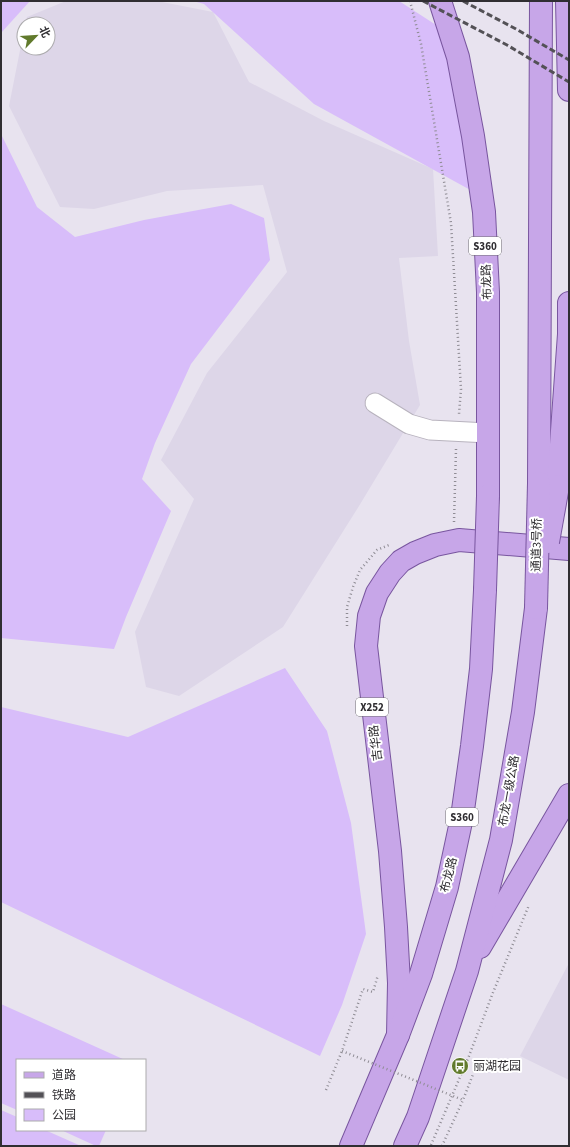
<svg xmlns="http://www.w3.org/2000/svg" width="570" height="1147" viewBox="0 0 570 1147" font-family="'Source Sans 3','Noto Sans SC',sans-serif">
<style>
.built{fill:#ddd6e8}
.green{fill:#d8bdfa}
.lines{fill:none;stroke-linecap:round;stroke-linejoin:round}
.minor-casing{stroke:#b8b3be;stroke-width:21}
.major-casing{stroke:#79569f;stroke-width:24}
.path{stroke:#8f8c94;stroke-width:2.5;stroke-dasharray:1 3;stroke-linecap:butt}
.minor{stroke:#fff;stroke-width:19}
.major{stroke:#c7a6e8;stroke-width:22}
.rail{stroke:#535156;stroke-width:3;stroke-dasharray:6 3;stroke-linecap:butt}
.major-bridge-casing{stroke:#79569f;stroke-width:24;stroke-linecap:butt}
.path-bridge{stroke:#8f8c94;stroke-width:2.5;stroke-dasharray:1 3;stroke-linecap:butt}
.major-bridge{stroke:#c7a6e8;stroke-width:22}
.labels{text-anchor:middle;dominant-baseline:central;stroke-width:4;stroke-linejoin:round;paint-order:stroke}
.shield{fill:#fff;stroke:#6e6d70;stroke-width:1}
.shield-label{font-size:11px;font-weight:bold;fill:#302e32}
.street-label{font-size:12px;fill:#302e32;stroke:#fff}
.poi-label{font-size:12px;fill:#302e32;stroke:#fff;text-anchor:start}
</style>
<rect width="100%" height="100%" fill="#e8e3ef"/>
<g class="built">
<polygon points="66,1 157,1 213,12 249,82 324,121 433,169 438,256 399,258 409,341 420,405 359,506 283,627 179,696 146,687 135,632 194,499 161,460 207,373 287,272 263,185 167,191 94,209 60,207 9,106 24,30 24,48 48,48 48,24 25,24 27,17"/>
<polygon points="569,963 569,1080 520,1056"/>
</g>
<g class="green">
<polygon points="1,1 30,1 1,33"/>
<polygon points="193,1 399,1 450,34 474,192 314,104 204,4"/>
<polygon points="1,134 37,207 75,237 144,220 231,204 264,218 270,260 191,364 155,443 142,479 171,511 126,617 114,649 1,638"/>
<polygon points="285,668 327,731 351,823 366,934 342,1005 320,1056 1,902 1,707 128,737"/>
<polygon points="1,1004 125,1060 17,1060 17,1110 1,1103"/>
<polygon points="1,1110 17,1117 17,1130 45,1130 81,1146 1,1146"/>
<polygon points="61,1130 106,1130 99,1146 96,1146"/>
</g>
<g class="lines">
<g class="minor-casing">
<polyline id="minor" points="375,403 409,424 430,430 488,433"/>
</g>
<g class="major-casing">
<g id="major">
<polyline points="440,1 458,57 473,136 484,212 488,292 488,496"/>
<polyline points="567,1 569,90"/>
<polyline points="539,483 541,1"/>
<polyline points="558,486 569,334 569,303"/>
<polyline points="480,947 569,795"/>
<polyline points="398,1035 399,983 396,927 390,851 366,646 369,616 377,593 390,573 401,561 415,553 435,545 459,540 569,549"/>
<polyline points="351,1146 398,1035 421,974 447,887 462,817 472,746 481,669 485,590"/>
<polyline points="405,1146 418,1117 467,971 501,840 523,712 536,608"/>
</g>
</g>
<g class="path">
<polyline points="410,1 421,44 451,223 461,389 459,414"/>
<polyline points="454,522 456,449"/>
<polyline points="347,626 347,607 353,587 360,570 377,550 389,545"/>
<polyline points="326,1090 342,1051 363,989 373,992 378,975"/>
<polyline points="431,1145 469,1056 492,995 529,905"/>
<polyline points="442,1146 463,1100 477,1064"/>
</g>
<use href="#minor" class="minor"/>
<use href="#major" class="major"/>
<g class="rail">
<polyline points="423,1 507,45 569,82"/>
<polyline points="463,1 516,29 569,60"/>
</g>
<g class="major-bridge-casing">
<g id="major-bridge">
<polyline points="548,542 558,486"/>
<polyline points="485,590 488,496"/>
<polyline points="536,608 539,483"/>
</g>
</g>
<polyline class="path-bridge" points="342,1051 463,1100"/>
<use href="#major-bridge" class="major-bridge"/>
</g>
<defs>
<g id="bus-disc" transform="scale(0.9)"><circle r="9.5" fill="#617a2c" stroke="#fff"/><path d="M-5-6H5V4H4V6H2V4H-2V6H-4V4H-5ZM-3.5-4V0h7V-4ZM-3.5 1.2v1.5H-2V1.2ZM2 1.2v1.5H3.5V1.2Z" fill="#fff"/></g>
</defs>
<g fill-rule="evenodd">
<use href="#bus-disc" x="460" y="1066"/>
</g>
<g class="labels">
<g class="shield">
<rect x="469" y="237" width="32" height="18" rx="3"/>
<rect x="356" y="698" width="32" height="18" rx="3"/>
<rect x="446" y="808" width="32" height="18" rx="3"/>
</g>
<g class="shield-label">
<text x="485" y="246">S360</text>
<text x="372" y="707">X252</text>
<text x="462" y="817">S360</text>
</g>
<g class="street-label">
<text transform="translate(487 282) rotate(-92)">布龙路</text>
<text transform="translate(537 545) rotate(-89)">通道3号桥</text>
<text transform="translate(376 743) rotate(-97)">吉华路</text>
<text transform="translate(509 791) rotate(-80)">布龙一级公路</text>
<text transform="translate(449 875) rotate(-76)">布龙路</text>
</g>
<g class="poi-label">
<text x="473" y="1066">丽湖花园</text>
</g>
</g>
<rect width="570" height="1147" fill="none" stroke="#302e32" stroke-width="4"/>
<rect x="16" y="1059" width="130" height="72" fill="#ffffff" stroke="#acabad"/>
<rect x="24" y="1072" width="20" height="6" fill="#c7a6e8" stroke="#acabad"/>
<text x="52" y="1079" font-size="12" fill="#302e32">道路</text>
<rect x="24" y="1092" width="20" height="6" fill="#535156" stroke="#acabad"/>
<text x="52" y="1099" font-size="12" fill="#302e32">铁路</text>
<rect x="24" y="1109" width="20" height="12" fill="#d8bdfa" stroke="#acabad"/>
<text x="52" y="1119" font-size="12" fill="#302e32">公园</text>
<g transform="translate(36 36) rotate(65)"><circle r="19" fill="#ffffff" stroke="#acabad"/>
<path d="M0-3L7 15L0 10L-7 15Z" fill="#617a2c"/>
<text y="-6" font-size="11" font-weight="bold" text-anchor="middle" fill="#302e32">北</text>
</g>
</svg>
